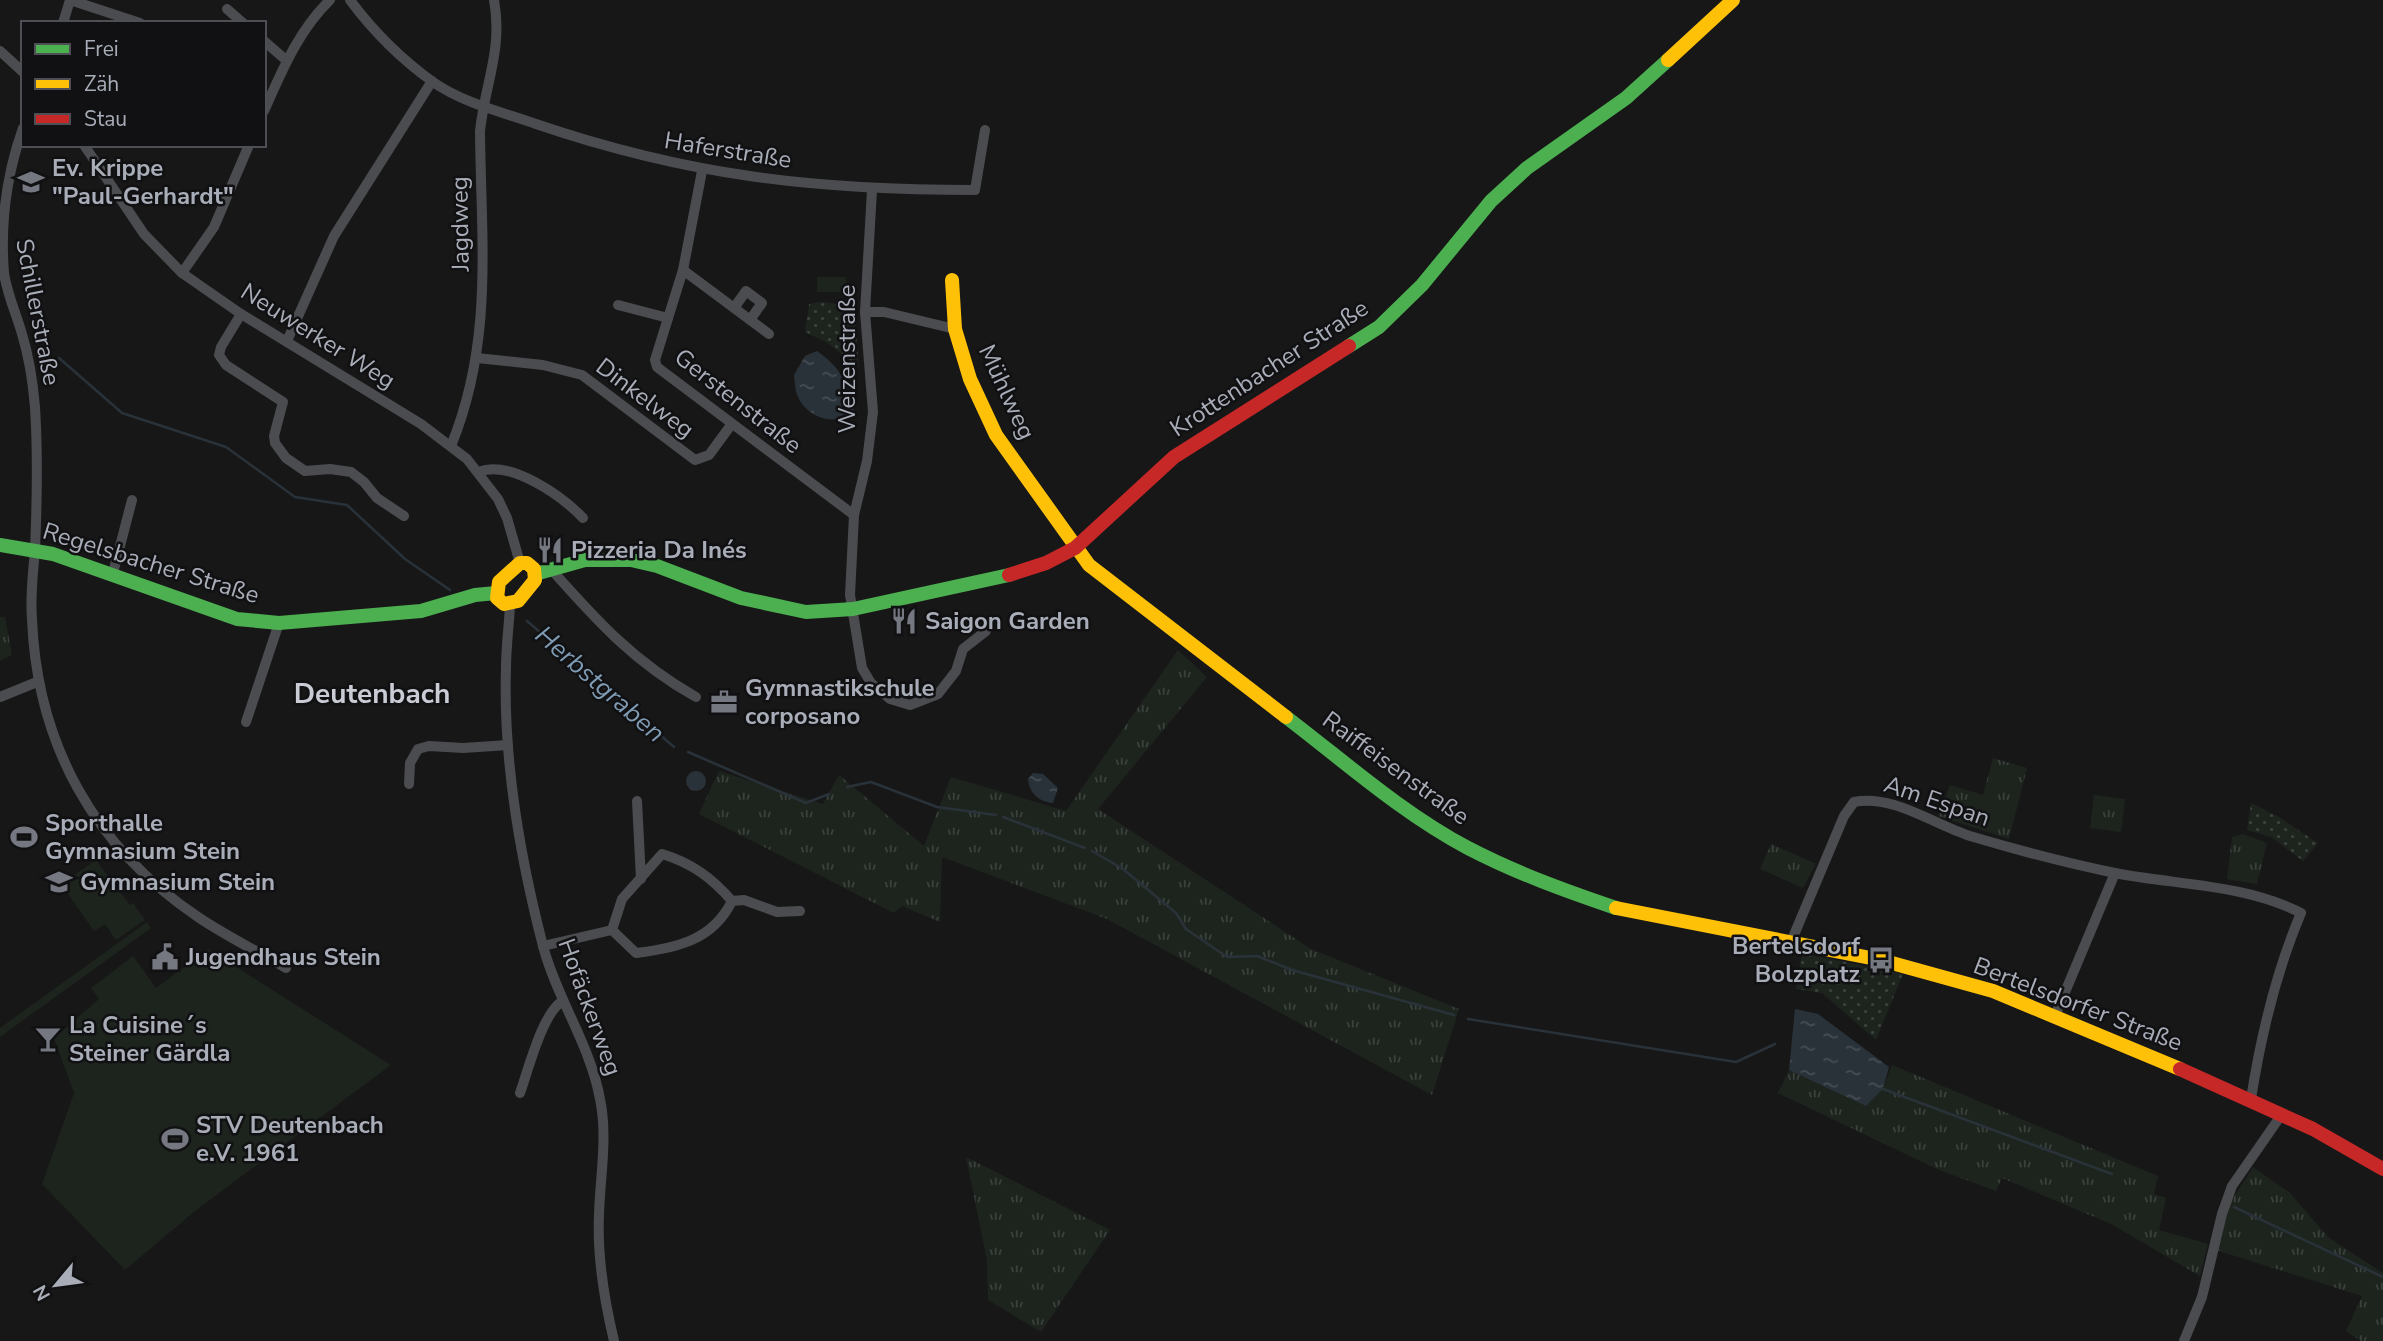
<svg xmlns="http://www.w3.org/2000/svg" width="2383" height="1341" viewBox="0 0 2383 1341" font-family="'Nunito Sans',sans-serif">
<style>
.grass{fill:url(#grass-tufts)}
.park{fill:url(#park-dots)}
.pitch{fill:#1d241e}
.water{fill:url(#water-ripples)}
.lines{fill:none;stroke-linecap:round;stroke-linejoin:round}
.stream{stroke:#2a3239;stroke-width:2.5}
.street{stroke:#4b4c50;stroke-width:10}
.fast{stroke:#4caf50;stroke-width:14}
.slow{stroke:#ffc107;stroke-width:14}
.jam{stroke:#c62828;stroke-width:14}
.labels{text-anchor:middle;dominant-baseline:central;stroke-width:5;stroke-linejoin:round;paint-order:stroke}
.street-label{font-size:24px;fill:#a8adb8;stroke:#111113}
.poi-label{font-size:24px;font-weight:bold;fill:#a8adb8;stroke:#111113;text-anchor:start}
.water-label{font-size:26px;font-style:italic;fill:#7f9bb3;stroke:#111113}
.quarter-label{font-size:28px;font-weight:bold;fill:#c9ccd4;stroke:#111113}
</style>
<defs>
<pattern id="grass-tufts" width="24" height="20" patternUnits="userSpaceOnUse" patternTransform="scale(1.75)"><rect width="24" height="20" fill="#1d241e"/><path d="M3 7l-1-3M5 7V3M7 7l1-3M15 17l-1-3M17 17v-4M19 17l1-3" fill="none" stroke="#3b413d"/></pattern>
<pattern id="park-dots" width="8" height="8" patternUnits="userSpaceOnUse" patternTransform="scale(1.75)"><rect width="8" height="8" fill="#1d241e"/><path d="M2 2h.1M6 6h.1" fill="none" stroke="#3b413d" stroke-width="1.8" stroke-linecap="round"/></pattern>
<pattern id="water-ripples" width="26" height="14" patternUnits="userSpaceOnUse" patternTransform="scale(1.75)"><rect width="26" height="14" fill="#2a3239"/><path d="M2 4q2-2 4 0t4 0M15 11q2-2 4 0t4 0" fill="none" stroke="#464d54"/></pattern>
</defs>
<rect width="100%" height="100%" fill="#171717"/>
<g class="grass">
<polygon points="0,617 5,617 12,655 0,661"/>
<polygon points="1178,650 1207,677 1098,809 1311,949 1459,1009 1432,1095 1107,919 942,857 940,922 902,906 894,913 699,814 719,771 823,804 839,775 924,846 951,777 1066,811"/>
<polygon points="1993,758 2027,768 2009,839 1938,816 1950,785 1983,795"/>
<polygon points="2094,795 2125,799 2121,832 2090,828"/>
<polygon points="2243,834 2267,843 2257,884 2227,879 2232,837"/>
<polygon points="1771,844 1816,864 1803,888 1760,869"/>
<polygon points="1892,1065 2158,1176 2154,1194 2166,1198 2159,1230 2208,1244 2200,1276 2111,1224 2002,1178 1996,1191 1939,1170 1778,1093 1789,1070 1866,1106 1883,1089"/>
<polygon points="966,1157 1110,1230 1041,1332 988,1300 987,1260"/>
<polygon points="2253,1167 2290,1193 2329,1238 2383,1273 2383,1341 2361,1341 2346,1331 2362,1296 2216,1250 2231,1202"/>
</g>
<g class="park">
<polygon points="821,302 854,306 859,367 826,342 805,332 809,304"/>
<polygon points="2251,803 2279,817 2318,843 2303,861 2271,837 2247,830"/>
<polygon points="1802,953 1903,974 1876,1040 1822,993 1796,989"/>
</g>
<g class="pitch">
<rect x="817" y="277" width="29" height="15"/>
<polygon points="96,860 130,905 133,903 145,920 116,940 105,924 94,931 61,884"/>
<polygon points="147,922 151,928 0,1037 0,1028"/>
<polygon points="208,949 391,1065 195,1211 125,1270 42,1184 74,1093 54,1038 99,999 91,988 133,956 156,988"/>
</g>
<g class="water">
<path d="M817 351C842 369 846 381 854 411 837 427 808 419 798 397 795 391 795 382 794 375L805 356Z"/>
<circle cx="696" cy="781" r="10"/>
<path d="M1033 773 1043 774 1058 788 1053 803C1039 802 1029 793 1028 779Z"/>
<polygon points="1795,1009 1818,1014 1889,1067 1883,1089 1866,1106 1789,1070"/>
</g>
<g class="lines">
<g class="stream">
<polyline points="59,358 122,413 226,447 295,497 347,505 405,559 450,590"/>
<polyline points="527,621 674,747"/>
<polyline points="688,752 806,803 829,794"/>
<polyline points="847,787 871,782 937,807 996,815"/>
<polyline points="1003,817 1085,848"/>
<polyline points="1092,851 1123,869 1176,913 1186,929 1227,957 1257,956 1292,970 1454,1015"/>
<polyline points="1468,1019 1736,1062 1775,1044"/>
<polyline points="1883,1089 2112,1174"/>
<polyline points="2234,1207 2383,1277"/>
</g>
<g class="street">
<polyline points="70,0 140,23"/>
<path d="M350 0C373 31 401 59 433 82 463 103 502 112 536 124 689 176 815 190 975 190L985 130"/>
<polyline points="227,9 243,23"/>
<polyline points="63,23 70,0"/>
<polyline points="264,41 286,60"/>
<polyline points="0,51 23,72"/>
<path d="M264 111C282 71 298 31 330 0"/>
<path d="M23 128C6 176 0 222 4 273 7 294 16 313 22 334 29 357 33 383 35 407 38 454 37 503 35 550 33 573 30 596 32 619 37 744 94 847 198 917 226 936 257 951 286 968"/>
<polyline points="84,145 144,234 182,273 241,314 421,424 467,459 498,499 507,518 520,563"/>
<polyline points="702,171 683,270 655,360 657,367 854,515"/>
<polyline points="872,190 865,312 873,412 867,461 854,515 850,595 862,668 871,683 890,699 910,705 938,694 956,671 963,649 986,631"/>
<polyline points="683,270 769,334"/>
<polyline points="182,273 214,227 249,145"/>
<polyline points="618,305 668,318"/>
<polyline points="734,308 746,291 762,303 750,320"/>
<polyline points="865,312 884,312 955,329"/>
<polyline points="241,314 221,347 219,355 226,365 283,402 274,436 275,443 286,458 305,471 330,469 351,472 364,482 377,498 404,516"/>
<polyline points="287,341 334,236 432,81"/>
<polyline points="477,358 543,365 582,375 695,460 709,455 731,425"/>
<path d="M451 446C494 341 481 241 480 131 485 83 503 50 494 0"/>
<path d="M479 472C510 459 562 496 583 518"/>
<path d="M550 568C597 621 634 662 696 697"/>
<polyline points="113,573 132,500"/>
<path d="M510 605C509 626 506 647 506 668 503 760 520 857 543 946 557 999 590 1044 600 1099 608 1137 600 1177 599 1215 597 1258 604 1299 614 1341"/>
<polyline points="0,697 37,682"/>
<polyline points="246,722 279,623"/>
<polyline points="409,784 410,763 418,749 429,746 463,748 508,745"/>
<polyline points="637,801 641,879"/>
<path d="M662 854C692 863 712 878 732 901 713 940 677 948 636 953L612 930 622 899Z"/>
<polyline points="732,901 744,900 777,912 800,911"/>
<path d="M1791 942 1844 816 1854 802C1892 794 1933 824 1970 836 2017 850 2066 863 2115 873 2176 885 2245 884 2301 913 2276 972 2261 1035 2251 1099"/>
<polyline points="543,946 612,930"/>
<polyline points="2055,1016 2115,873"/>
<path d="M520 1093C528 1071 543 1011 563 1001"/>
<polyline points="2184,1341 2202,1297 2222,1214 2232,1186 2282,1114"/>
</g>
<g class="fast">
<polyline points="1349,346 1379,327 1422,285 1491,201 1527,168 1626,98 1668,60"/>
<polyline points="0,545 53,554 237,619 279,623 421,611 475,595 496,593"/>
<polyline points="535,574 585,560 631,560 657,566 741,598 806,612 853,609 1009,575"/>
<path d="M1286 717C1345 762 1402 813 1468 848 1516 873 1566 891 1616 908"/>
</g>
<g class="slow">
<polyline points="1668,60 1733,0"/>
<polyline points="952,280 955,329 970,379 996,435 1089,565 1286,717"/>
<polygon points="520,563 527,563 534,569 535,580 518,601 504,604 497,598 499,582"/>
<polyline points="1616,908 1881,960 1993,991 2180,1069"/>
</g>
<g class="jam">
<polyline points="1009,575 1046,563 1075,548 1174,457 1349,346"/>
<polyline points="2180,1069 2313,1129 2383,1169"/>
</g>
</g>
<defs>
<g id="school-bare" transform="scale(2.1)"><path d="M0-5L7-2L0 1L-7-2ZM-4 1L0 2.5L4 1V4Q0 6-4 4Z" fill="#757880" stroke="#111113" stroke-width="2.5" paint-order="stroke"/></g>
<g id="restaurant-bare" transform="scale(2.1)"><path d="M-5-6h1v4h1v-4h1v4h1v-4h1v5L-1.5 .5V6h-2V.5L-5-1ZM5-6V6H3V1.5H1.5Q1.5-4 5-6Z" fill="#757880" stroke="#111113" stroke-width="2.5" paint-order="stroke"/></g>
<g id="office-bare" transform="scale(2.1)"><path d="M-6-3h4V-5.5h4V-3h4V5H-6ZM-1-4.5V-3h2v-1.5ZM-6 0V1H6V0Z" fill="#757880" stroke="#111113" stroke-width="2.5" paint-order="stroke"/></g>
<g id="stadium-bare" transform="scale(2.1)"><path d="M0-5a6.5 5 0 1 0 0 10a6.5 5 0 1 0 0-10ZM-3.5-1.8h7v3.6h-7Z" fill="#757880" stroke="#111113" stroke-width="2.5" paint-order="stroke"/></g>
<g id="civic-bare" transform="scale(2.1)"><path d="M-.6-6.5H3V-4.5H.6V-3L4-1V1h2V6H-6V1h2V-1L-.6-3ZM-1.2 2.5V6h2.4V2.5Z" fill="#757880" stroke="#111113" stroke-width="2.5" paint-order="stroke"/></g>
<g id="bus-bare" transform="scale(2.1)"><path d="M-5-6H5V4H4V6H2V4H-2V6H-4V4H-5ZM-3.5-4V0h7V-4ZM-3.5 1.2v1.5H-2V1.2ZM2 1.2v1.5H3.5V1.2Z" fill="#757880" stroke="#111113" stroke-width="2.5" paint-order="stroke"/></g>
<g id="bar-bare" transform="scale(2.1)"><path d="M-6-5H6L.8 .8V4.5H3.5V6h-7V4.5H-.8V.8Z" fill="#757880" stroke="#111113" stroke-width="2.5" paint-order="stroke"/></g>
</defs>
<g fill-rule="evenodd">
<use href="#school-bare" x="31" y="182"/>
<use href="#restaurant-bare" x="550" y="550"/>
<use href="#restaurant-bare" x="904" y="621"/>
<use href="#office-bare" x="724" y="702"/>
<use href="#stadium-bare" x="24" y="837"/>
<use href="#school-bare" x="59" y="882"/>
<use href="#civic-bare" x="165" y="957"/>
<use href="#bus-bare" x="1881" y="960"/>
<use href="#bar-bare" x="48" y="1039"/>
<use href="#stadium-bare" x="175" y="1139"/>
</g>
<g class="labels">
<g class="street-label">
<text transform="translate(728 150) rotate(9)">Haferstraße</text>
<text transform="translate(460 224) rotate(-91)">Jagdweg</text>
<text transform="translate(38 312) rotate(79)">Schillerstraße</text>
<text transform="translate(318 336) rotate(32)">Neuwerker Weg</text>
<text transform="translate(847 359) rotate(-90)">Weizenstraße</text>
<text transform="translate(1269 368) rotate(-33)">Krottenbacher Straße</text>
<text transform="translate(1007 392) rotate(65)">Mühlweg</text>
<text transform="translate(645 398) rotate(37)">Dinkelweg</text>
<text transform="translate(738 401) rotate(38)">Gerstenstraße</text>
<text transform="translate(151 563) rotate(17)">Regelsbacher Straße</text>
<text transform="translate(1396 768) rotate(36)">Raiffeisenstraße</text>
<text transform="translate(1937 801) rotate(19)">Am Espan</text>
<text transform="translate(2078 1004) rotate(21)">Bertelsdorfer Straße</text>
<text transform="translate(590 1007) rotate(70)">Hofäckerweg</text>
</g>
<g class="poi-label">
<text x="52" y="168">Ev. Krippe<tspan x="52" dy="28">"Paul-Gerhardt"</tspan></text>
<text x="571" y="550">Pizzeria Da Inés</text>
<text x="925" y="621">Saigon Garden</text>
<text x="745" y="688">Gymnastikschule<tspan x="745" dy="28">corposano</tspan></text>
<text x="45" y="823">Sporthalle<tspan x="45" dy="28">Gymnasium Stein</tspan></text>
<text x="80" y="882">Gymnasium Stein</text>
<text x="1860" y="946" text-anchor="end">Bertelsdorf<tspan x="1860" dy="28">Bolzplatz</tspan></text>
<text x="186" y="957">Jugendhaus Stein</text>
<text x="69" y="1025">La Cuisine´s<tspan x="69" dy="28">Steiner Gärdla</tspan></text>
<text x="196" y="1125">STV Deutenbach<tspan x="196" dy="28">e.V. 1961</tspan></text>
</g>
<g class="water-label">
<text transform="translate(600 684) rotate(41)">Herbstgraben</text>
</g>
<g class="quarter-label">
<text x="372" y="694">Deutenbach</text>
</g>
</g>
<rect x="21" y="21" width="245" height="126" fill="#111113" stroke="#4d4f55" stroke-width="2"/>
<rect x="35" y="44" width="35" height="10" fill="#4caf50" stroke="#4d4f55" stroke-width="2"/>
<text x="84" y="56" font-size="21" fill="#a8adb8">Frei</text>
<rect x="35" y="79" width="35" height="10" fill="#ffc107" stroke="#4d4f55" stroke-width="2"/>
<text x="84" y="91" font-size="21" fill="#a8adb8">Zäh</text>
<rect x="35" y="114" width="35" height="10" fill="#c62828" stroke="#4d4f55" stroke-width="2"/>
<text x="84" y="126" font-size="21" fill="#a8adb8">Stau</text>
<g transform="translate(56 1285) rotate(241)" stroke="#111113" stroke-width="5" paint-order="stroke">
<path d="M0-5L12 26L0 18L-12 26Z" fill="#a8adb8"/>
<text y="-10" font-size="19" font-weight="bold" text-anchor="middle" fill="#a8adb8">N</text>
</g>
</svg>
